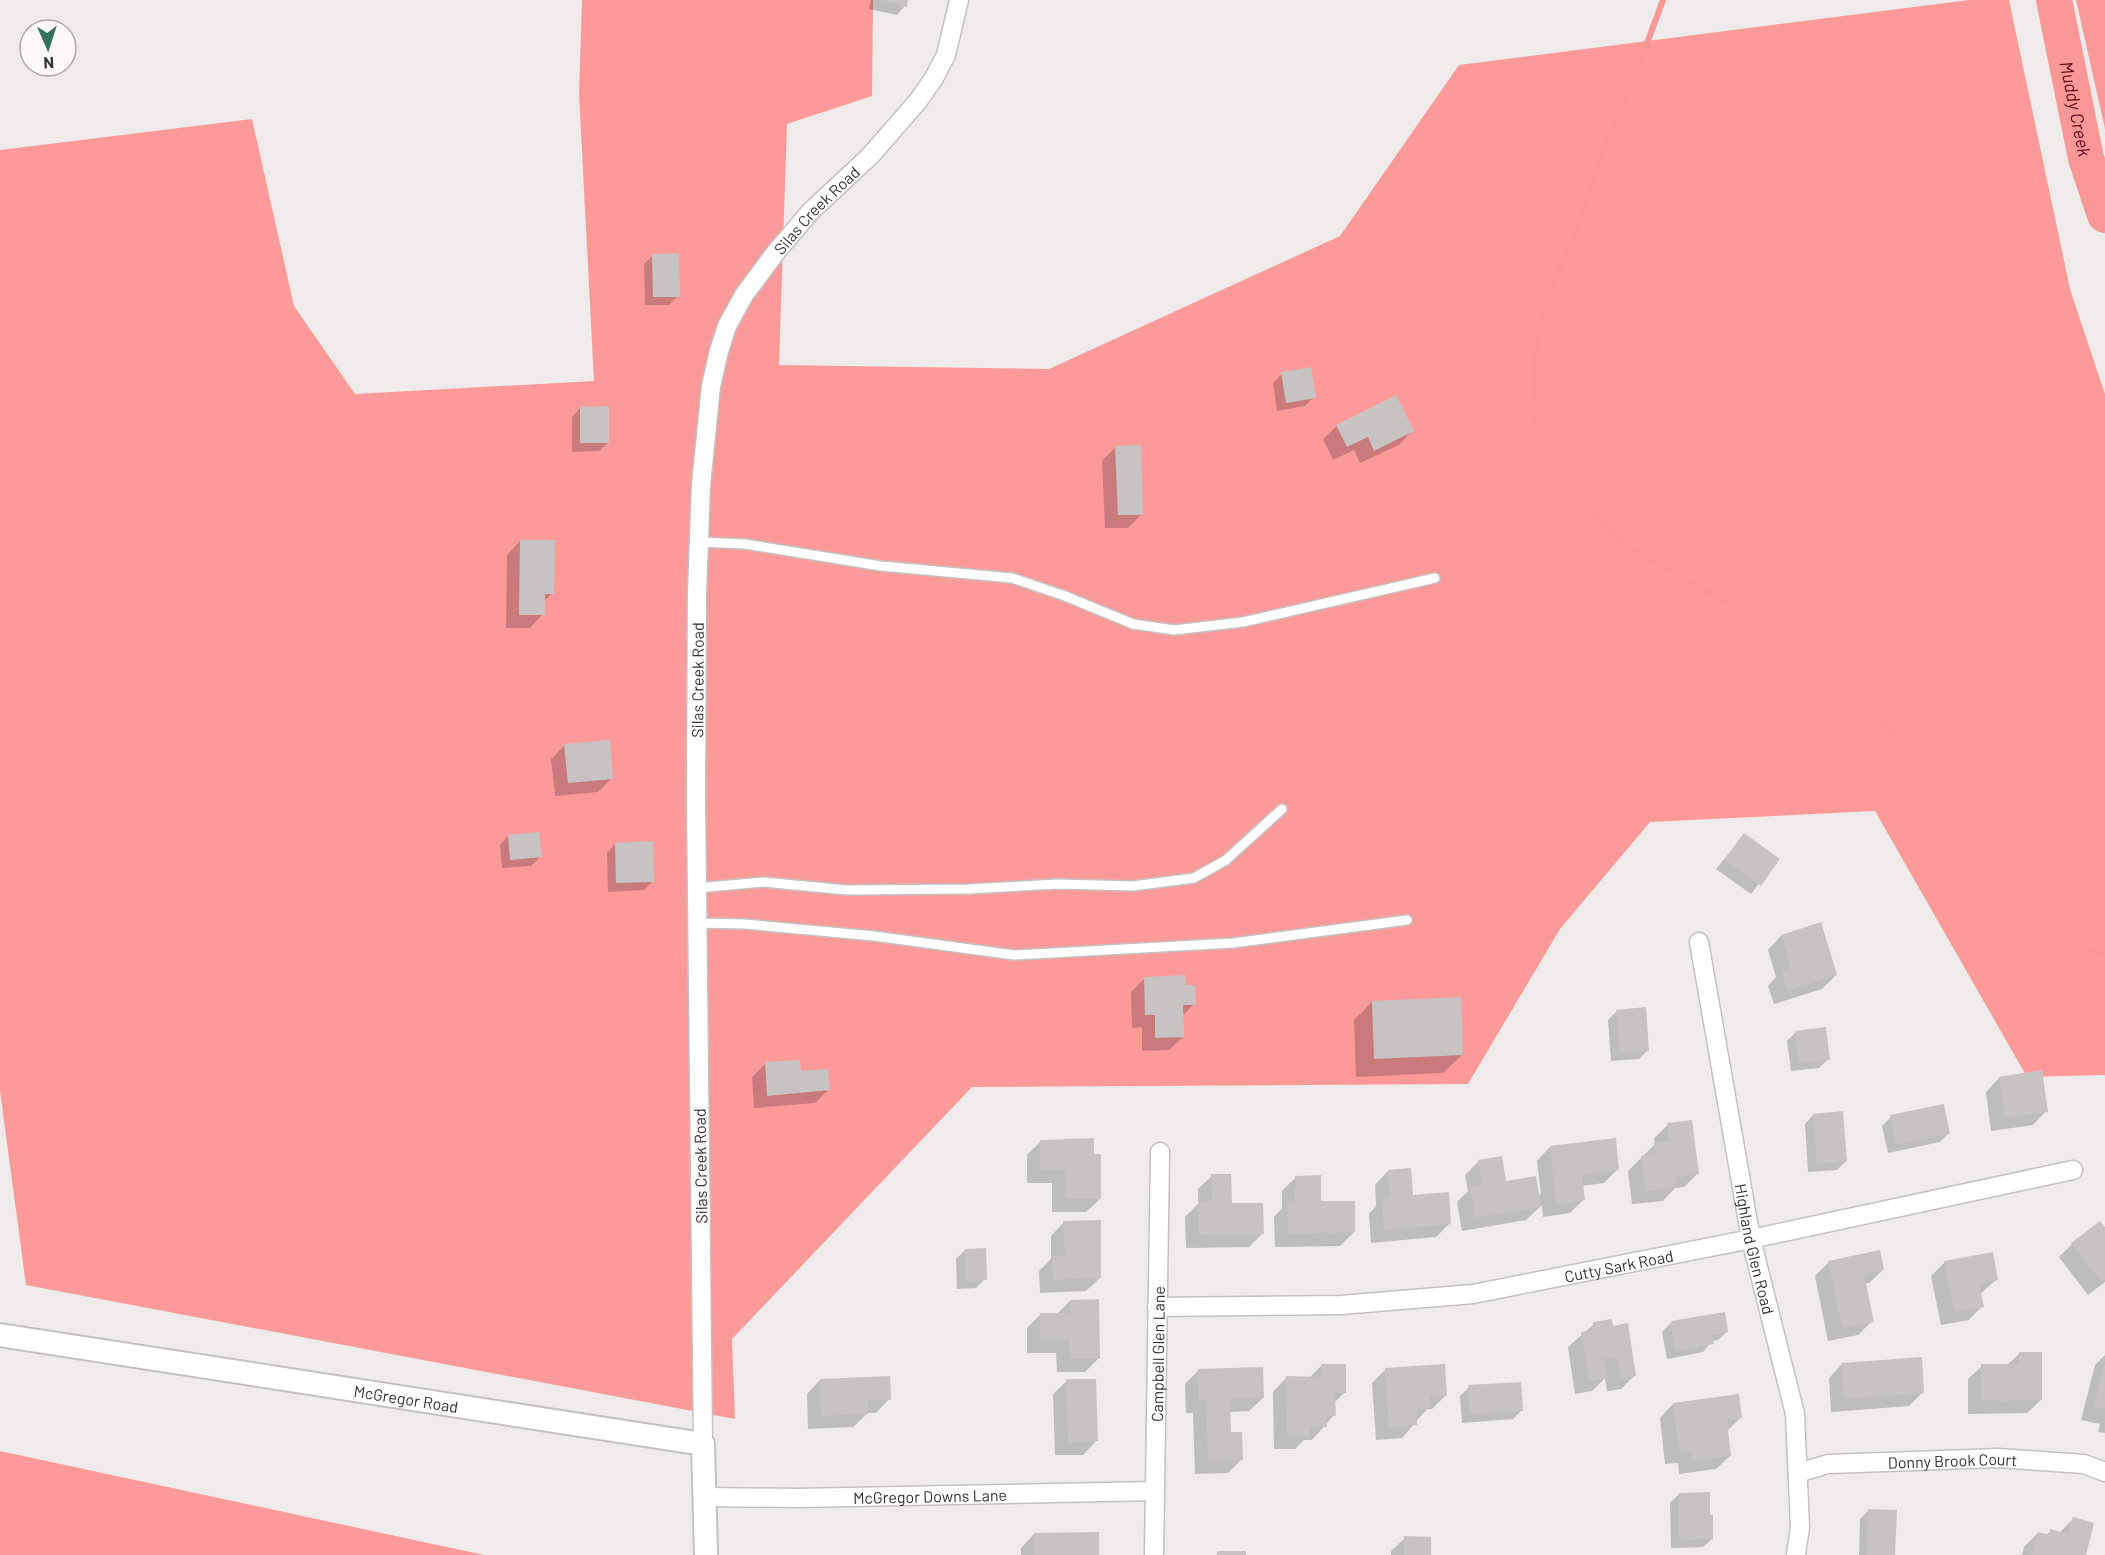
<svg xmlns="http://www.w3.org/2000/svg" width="2105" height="1555" viewBox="0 0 2105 1555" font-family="Barlow,sans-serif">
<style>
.forest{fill:#fc9a9a}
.shadow{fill:#0003}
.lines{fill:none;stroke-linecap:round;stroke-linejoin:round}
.stream{stroke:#fa9898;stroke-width:6}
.river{stroke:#fa9898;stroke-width:36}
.building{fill:#c7c3c3}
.service-casing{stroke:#c5c1c1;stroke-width:12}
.minor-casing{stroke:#c5c1c1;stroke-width:21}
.tertiary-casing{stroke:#c5c1c1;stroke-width:26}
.service{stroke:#fff;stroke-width:9}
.minor{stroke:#fff;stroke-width:18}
.tertiary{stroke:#fff;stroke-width:22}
.labels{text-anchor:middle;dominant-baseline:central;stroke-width:5;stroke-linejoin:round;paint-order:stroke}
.street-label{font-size:16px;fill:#343333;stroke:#fdf8f8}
.water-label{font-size:18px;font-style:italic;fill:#5f0716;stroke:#fdf8f8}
</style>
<rect width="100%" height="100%" fill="#efebeb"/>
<g class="forest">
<polygon points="582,0 873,0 872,96 787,124 779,365 1049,369 1340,236 1459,65 1969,0 2009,0 2070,289 2105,394 2105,1075 2027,1077 1875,811 1650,822 1560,929 1468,1084 972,1087 732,1339 735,1419 26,1285 0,1091 0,150 252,119 294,306 355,394 594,381 579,94"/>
<polygon points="2076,0 2105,0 2105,129"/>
<polygon points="0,1451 484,1555 0,1555"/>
</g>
<g class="shadow">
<polygon points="871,0 907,0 905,6 897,15 869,9"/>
<polygon points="653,255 678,296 669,305 645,305 644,264"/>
<polygon points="1282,374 1314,397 1305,406 1277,411 1273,383"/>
<polygon points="580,408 608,443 599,451 572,452 572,417"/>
<polygon points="1337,426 1412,431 1399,445 1360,463 1354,450 1333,460 1323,439"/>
<polygon points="1116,447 1142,514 1128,528 1105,528 1102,461"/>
<polygon points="520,541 553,593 543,602 543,614 530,628 506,628 507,555"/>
<polygon points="565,745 611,779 598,792 555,796 551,759"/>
<polygon points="1744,835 1778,859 1751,894 1716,869"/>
<polygon points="508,836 540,857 531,866 502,868 500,845"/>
<polygon points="615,844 653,881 644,890 608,892 607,853"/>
<polygon points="1781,936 1836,975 1822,989 1774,1004 1768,986 1776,977 1768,950"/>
<polygon points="1145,978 1184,987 1194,1004 1182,1016 1183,1037 1169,1050 1142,1051 1142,1027 1132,1028 1131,992"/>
<polygon points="1372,1002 1462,1055 1443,1073 1356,1077 1354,1020"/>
<polygon points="1617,1011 1648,1050 1639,1059 1611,1061 1608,1020"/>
<polygon points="1796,1032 1828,1059 1819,1068 1791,1071 1787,1041"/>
<polygon points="765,1064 828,1090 815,1103 754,1108 752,1077"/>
<polygon points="1999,1078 2046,1111 2033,1125 1991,1131 1986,1092"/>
<polygon points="1813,1115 1846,1161 1837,1170 1808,1172 1805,1124"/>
<polygon points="1891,1117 1949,1133 1940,1142 1888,1153 1882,1126"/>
<polygon points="1668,1125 1698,1173 1684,1187 1675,1188 1663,1201 1632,1204 1628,1171 1655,1144 1654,1138"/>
<polygon points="1041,1141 1093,1156 1100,1199 1086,1212 1052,1212 1052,1183 1027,1183 1027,1155"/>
<polygon points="1550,1147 1618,1169 1604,1183 1582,1186 1583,1200 1570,1213 1543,1217 1542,1205 1526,1220 1462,1231 1457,1202 1468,1191 1465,1175 1479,1161 1504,1182 1541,1195 1537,1161"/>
<polygon points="1388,1171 1412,1197 1450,1223 1436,1237 1371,1243 1369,1214 1376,1206 1375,1185"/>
<polygon points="1212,1176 1230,1205 1263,1233 1249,1247 1186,1248 1185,1217 1198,1204 1198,1189"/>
<polygon points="1296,1177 1320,1203 1354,1232 1340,1246 1275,1247 1274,1217 1282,1208 1282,1191"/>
<polygon points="1064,1222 1100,1278 1086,1291 1040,1293 1039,1271 1051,1259 1051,1236"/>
<polygon points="2105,1230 2105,1282 2088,1295 2059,1257 2072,1244"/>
<polygon points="965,1250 985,1279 976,1288 957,1289 956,1259"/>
<polygon points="1829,1262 1883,1270 1869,1283 1864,1284 1872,1321 1858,1335 1828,1341 1815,1276"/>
<polygon points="1945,1262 1996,1280 1980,1294 1982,1306 1969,1320 1941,1325 1931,1276"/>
<polygon points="1070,1301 1099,1358 1085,1372 1057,1372 1056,1353 1027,1353 1027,1328 1041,1314 1057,1314"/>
<polygon points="1724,1314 1727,1332 1718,1340 1712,1341 1703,1352 1667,1359 1662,1332 1671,1323"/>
<polygon points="1594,1324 1612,1327 1635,1375 1621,1389 1607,1391 1605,1378 1592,1391 1575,1394 1568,1347"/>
<polygon points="2019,1354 2041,1400 2027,1413 1968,1414 1968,1379 1982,1366 2007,1365"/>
<polygon points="2105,1355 2105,1433 2098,1432 2100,1424 2081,1420 2095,1365"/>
<polygon points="1842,1364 1922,1393 1909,1406 1831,1412 1829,1378"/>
<polygon points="1321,1366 1345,1392 1334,1403 1334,1415 1312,1440 1304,1440 1295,1449 1274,1449 1273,1392 1286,1378 1309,1378"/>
<polygon points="1386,1369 1445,1396 1432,1409 1427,1409 1402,1438 1376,1440 1372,1383"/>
<polygon points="1199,1370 1263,1398 1249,1411 1229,1412 1229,1433 1242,1459 1228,1473 1195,1474 1193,1413 1186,1413 1185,1384"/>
<polygon points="820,1380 889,1399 876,1413 868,1413 853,1427 808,1429 807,1394"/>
<polygon points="1067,1381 1096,1441 1083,1455 1055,1455 1053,1394"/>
<polygon points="1469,1387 1522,1410 1513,1419 1462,1423 1460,1396"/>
<polygon points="1673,1404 1740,1418 1727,1431 1730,1456 1716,1469 1679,1474 1678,1463 1665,1464 1660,1418"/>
<polygon points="1679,1494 1709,1516 1712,1539 1703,1547 1671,1548 1670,1503"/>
<polygon points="1869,1510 1894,1555 1859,1555 1860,1519"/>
<polygon points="2073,1519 2084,1555 2022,1555 2024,1547 2038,1533 2046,1535 2051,1531 2059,1533"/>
<polygon points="1034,1534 1098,1555 1021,1555 1021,1548"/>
<polygon points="1405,1538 1429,1555 1391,1555 1391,1551"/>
</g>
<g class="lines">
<polyline class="stream" points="1663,0 1629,92 1605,146 1579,225 1545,303 1534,362 1533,419 1557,465 1592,513 1628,547 1744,612 1880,719 1917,761 1924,775 1944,796 1975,841 2007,879 2015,892 2081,946 2105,955"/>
<path class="river" id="s1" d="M2054 0 2086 158 2105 215"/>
</g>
<g class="building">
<polygon points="880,0 908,0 907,7"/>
<polygon points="679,253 680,297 653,297 652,254"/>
<polygon points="1311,367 1316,398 1286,403 1281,372"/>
<polygon points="1396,395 1414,431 1374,451 1368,437 1347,447 1336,425"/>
<polygon points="609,406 609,443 580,443 580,407"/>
<polygon points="1141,445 1143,515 1118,515 1115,446"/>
<polygon points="520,540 555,540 554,594 545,594 545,615 519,615"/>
<polygon points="610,740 613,779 568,783 564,744"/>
<polygon points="539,832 542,857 510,860 508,835"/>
<polygon points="1744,833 1780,859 1761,886 1724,860"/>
<polygon points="653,841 654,882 616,883 615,843"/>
<polygon points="1821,922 1837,975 1787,991 1781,971 1791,968 1781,935"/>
<polygon points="1185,975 1186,985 1195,985 1196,1005 1183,1005 1184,1037 1155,1038 1155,1015 1145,1015 1144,977"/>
<polygon points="1461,997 1463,1055 1374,1059 1372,1001"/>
<polygon points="1646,1007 1649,1051 1620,1053 1616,1010"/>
<polygon points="1826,1027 1830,1060 1799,1063 1795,1031"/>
<polygon points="800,1060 801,1071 828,1069 830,1090 767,1096 765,1062"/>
<polygon points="2042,1070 2048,1112 2005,1118 1999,1077"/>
<polygon points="1944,1104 1950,1134 1896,1145 1890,1115"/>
<polygon points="1843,1111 1847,1161 1817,1164 1813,1114"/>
<polygon points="1692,1120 1699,1174 1676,1177 1678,1187 1646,1191 1641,1156 1655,1154 1654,1143 1669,1141 1667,1123"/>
<polygon points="1094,1138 1094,1154 1101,1154 1101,1199 1065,1199 1065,1170 1040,1170 1040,1140"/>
<polygon points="1616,1138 1619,1170 1582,1174 1585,1200 1556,1204 1550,1146"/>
<polygon points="1502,1156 1506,1181 1536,1176 1541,1207 1475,1218 1470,1187 1483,1185 1478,1160"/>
<polygon points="1411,1168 1413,1195 1449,1192 1451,1224 1384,1230 1382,1199 1390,1198 1388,1170"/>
<polygon points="1211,1174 1231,1174 1232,1203 1263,1203 1264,1234 1199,1235 1198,1202 1212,1201"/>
<polygon points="1321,1175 1321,1201 1355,1201 1355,1232 1288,1234 1287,1201 1295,1201 1295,1176"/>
<polygon points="1101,1220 1101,1278 1053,1280 1052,1256 1065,1256 1063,1221"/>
<polygon points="2100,1221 2105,1227 2105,1280 2102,1282 2071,1243"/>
<polygon points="986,1248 987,1280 965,1281 965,1249"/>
<polygon points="1880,1250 1884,1270 1864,1274 1874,1322 1842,1328 1828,1261"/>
<polygon points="1993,1252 1998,1280 1979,1284 1984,1307 1954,1312 1944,1261"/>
<polygon points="1099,1299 1100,1359 1070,1359 1069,1340 1040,1340 1040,1313 1070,1313 1070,1300"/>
<polygon points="1725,1312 1728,1332 1712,1335 1714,1344 1675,1351 1671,1321"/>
<polygon points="1612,1319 1613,1326 1628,1323 1636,1376 1621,1378 1617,1357 1604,1359 1607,1378 1589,1381 1581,1332 1594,1330 1593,1322"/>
<polygon points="2019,1352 2042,1352 2042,1400 1981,1401 1981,1364 2019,1364"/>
<polygon points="1922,1357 1924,1393 1844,1399 1842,1363"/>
<polygon points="1321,1364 1346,1364 1346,1393 1335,1393 1336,1416 1326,1416 1327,1427 1310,1427 1310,1436 1287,1436 1286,1376 1321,1377"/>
<polygon points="1445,1364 1447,1396 1430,1397 1430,1408 1417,1409 1417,1425 1389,1427 1385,1368"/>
<polygon points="2104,1365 2105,1365 2105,1409 2094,1406"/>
<polygon points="1263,1367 1264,1398 1230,1399 1231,1432 1242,1432 1243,1460 1208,1461 1206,1400 1199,1400 1198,1369"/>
<polygon points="890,1376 891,1400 868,1400 868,1414 821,1416 820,1379"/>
<polygon points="1066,1379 1096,1379 1098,1441 1068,1442"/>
<polygon points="1521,1382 1523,1411 1470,1414 1468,1385"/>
<polygon points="1739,1394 1742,1418 1727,1420 1731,1456 1693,1461 1691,1450 1679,1452 1673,1403"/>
<polygon points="1710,1492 1710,1515 1713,1515 1713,1539 1679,1540 1679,1493"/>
<polygon points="1868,1509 1897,1510 1895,1555 1867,1555"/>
<polygon points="2073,1517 2094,1523 2086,1555 2031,1555 2038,1532 2049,1535 2050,1529 2068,1534"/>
<polygon points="1099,1532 1099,1555 1034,1555 1034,1533"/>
<polygon points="1404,1536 1431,1537 1431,1555 1404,1555"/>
<rect x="1217" y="1551" width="29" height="4"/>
</g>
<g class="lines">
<g class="service-casing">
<g id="service">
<polyline points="699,542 745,544 881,566 1012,578 1065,596 1133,624 1174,630 1243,622 1435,578"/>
<polyline points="697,888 763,882 847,890 969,889 1058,884 1133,886 1194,878 1226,860 1282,809"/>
<polyline points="698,923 744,924 874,936 1014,955 1233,943 1407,920"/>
</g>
</g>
<g class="minor-casing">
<g id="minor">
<path id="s2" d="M1699 942 1751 1239 1795 1414 1800 1527 1796 1555"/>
<path id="s3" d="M1157 1307 1341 1305 1473 1294 1751 1239 2073 1170"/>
<path id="s4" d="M703 1444 696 799 697 593 701 485 711 386 719 351 727 326 744 295 776 252 811 211 870 156 918 101 934 78 946 55 959 0"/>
<path id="s5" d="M1798 1473 1828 1464 1998 1458 2084 1464 2105 1472"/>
<path id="s6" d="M705 1497 798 1498 1155 1491"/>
<path id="s7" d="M1154 1555 1160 1152"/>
</g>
</g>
<g class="tertiary-casing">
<g id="tertiary">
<path id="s8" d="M0 1335 703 1444 706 1555"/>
</g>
</g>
<use href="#service" class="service"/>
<use href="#minor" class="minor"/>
<use href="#tertiary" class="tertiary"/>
</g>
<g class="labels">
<g class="street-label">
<text stroke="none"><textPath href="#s4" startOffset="1268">Silas Creek Road</textPath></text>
<text stroke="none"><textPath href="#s4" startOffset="764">Silas Creek Road</textPath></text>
<text transform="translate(700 1166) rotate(-91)">Silas Creek Road</text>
<text stroke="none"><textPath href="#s2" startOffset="312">Highland Glen Road</textPath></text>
<text stroke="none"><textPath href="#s3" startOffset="465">Cutty Sark Road</textPath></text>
<text stroke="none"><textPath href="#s7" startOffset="201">Campbell Glen Lane</textPath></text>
<text stroke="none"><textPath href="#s8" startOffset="411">McGregor Road</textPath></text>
<text stroke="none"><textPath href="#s5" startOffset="156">Donny Brook Court</textPath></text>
<text stroke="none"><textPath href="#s6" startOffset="225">McGregor Downs Lane</textPath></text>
</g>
<g class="water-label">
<text stroke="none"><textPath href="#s1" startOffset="111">Muddy Creek</textPath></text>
</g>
</g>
<g transform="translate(48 48) rotate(177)"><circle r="28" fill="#fdf8f8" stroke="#ada9a9" stroke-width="1.5"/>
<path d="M0-4.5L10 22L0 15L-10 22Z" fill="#34725f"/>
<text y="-9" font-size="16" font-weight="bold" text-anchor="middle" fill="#343333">N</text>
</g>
</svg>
